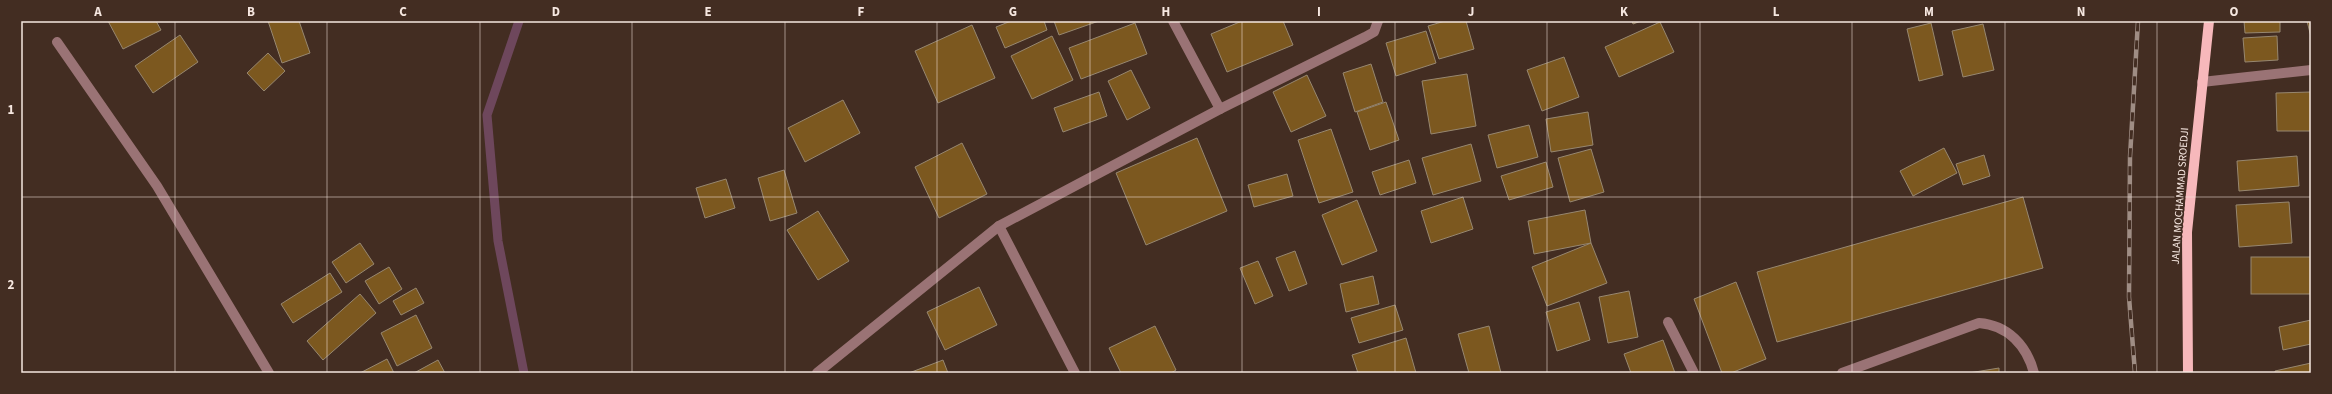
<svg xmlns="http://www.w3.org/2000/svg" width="2332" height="394" viewBox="0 0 2332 394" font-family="'Source Sans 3',sans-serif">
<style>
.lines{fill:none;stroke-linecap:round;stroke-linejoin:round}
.stream{stroke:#6e475c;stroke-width:9}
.building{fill:#7c581f;stroke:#978770}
.minor{stroke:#9a7375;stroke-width:10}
.major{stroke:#f7b8bb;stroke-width:10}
.rail-casing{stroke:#9f8d84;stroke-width:4.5}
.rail{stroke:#432d22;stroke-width:3;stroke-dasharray:9;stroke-linecap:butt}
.grid{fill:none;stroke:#f6e7e0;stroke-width:1;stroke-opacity:0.55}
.labels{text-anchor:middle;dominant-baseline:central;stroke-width:3.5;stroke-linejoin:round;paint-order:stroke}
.street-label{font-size:11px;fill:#f6e7e0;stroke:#432d22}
.neatline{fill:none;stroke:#f6e7e0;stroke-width:1.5}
.grid-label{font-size:13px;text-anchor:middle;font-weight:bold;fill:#f6e7e0}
</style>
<rect width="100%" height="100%" fill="#432d22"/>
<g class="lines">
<polyline class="stream" points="519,21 487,115 498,241 524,373"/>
</g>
<g class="building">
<polygon points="108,21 156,21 161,30 123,49"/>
<polygon points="268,21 299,21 310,53 282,63"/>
<polygon points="1011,21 1044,21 1047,30 1005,48 996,27"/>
<polygon points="1054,21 1099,21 1059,35"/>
<polygon points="1242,21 1283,21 1293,45 1227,72 1211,34"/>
<polygon points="1445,21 1466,21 1474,49 1439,59 1428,26"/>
<polygon points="1632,21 1641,21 1633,24"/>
<polygon points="2244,21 2280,21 2280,32 2245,33"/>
<polygon points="2307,21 2311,21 2311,37"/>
<polygon points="1660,22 1674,52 1619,77 1605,47"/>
<polygon points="1135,23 1147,54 1081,79 1069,48"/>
<polygon points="1931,23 1943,75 1919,81 1907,29"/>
<polygon points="1983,24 1994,70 1963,77 1952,31"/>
<polygon points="972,25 995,78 938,103 915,51"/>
<polygon points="1426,31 1436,63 1396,76 1386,43"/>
<polygon points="180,35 198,62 153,93 135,66"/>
<polygon points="1052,36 1073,80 1032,99 1011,56"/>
<polygon points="2277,36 2278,60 2245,62 2243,38"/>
<polygon points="268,53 285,71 264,91 247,73"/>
<polygon points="1564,57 1579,97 1542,111 1527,70"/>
<polygon points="1371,64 1383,102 1355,112 1343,73"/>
<polygon points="1131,70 1150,108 1127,120 1108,81"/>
<polygon points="1467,74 1476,126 1431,134 1422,81"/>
<polygon points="1307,75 1326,116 1291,132 1273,92"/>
<polygon points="1099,92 1107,116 1063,132 1054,108"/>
<polygon points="2311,92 2311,131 2277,131 2276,93"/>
<polygon points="843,100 860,133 805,162 788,128"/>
<polygon points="1386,102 1399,140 1370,150 1357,112"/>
<polygon points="1588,112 1593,145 1551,152 1546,119"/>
<polygon points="1529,125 1538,157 1497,168 1488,135"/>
<polygon points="1331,129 1353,192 1319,203 1298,140"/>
<polygon points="1197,138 1227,211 1146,245 1116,173"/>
<polygon points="962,143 987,194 939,218 915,167"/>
<polygon points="1471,144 1481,181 1433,195 1422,158"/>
<polygon points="1944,148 1957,173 1913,196 1900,171"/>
<polygon points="1591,149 1604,192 1570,202 1558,158"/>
<polygon points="1984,155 1990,176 1963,185 1956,164"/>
<polygon points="2297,156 2299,186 2239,191 2237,161"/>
<polygon points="1409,160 1416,183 1380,195 1372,172"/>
<polygon points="1546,162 1553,187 1509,200 1501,176"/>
<polygon points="784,170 797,213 770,221 758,178"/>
<polygon points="1287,174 1293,196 1254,207 1248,185"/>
<polygon points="726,179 735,208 705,218 696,188"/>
<polygon points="1463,197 1473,229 1431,243 1421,211"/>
<polygon points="2023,197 2043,268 1777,342 1757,272"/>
<polygon points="1357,200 1377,251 1342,265 1322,215"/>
<polygon points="2289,202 2292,243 2239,247 2236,205"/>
<polygon points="1585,210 1591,243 1534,254 1528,221"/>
<polygon points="818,211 849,261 818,280 787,230"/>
<polygon points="360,243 374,264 346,283 332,262"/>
<polygon points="1591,243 1607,283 1547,306 1532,267"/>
<polygon points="1295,251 1307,284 1289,291 1276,258"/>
<rect x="2251" y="257" width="60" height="37"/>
<polygon points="1258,261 1273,296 1255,304 1240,268"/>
<polygon points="389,267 402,289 379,304 365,281"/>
<polygon points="330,273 342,292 293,323 281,304"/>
<polygon points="1373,276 1379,304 1346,312 1340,284"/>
<polygon points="1736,282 1766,359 1731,373 1722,373 1694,299"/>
<polygon points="979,287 997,325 945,350 927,312"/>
<polygon points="416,288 424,303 401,315 393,301"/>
<polygon points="1629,291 1638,337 1608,343 1599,297"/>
<polygon points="360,294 376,313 323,360 307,341"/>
<polygon points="1579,302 1590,340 1557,351 1546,312"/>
<polygon points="1395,305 1403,330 1359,343 1351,318"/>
<polygon points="416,315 432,348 397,366 381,333"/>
<polygon points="2311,320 2311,344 2283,350 2279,327"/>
<polygon points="1155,326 1176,370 1171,373 1121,373 1109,348"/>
<polygon points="1489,326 1501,373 1469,373 1458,334"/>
<polygon points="1406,338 1416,373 1358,373 1352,355"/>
<polygon points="1663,340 1675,373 1631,373 1624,354"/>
<polygon points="387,359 394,373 360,373"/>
<polygon points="438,360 445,373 414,373"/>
<polygon points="943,360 948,373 909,373"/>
<polygon points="2311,363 2311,373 2275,373 2275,371"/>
<polygon points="1999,368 1999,373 1969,373"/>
</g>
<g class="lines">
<g class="minor">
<polyline points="1173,21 1220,109"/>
<polyline points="57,42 157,186 269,373"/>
<polyline points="2202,82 2311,70"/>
<polyline points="999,226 1075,373"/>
<polyline points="1668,322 1694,373"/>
<polyline points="817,373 999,226 1220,109 1365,37 1374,32 1378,21"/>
<path d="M1842 373 1979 323C2008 325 2027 346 2034 373"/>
</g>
<polyline class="major" points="2188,373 2187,232 2209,21"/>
<g class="rail-casing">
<polyline id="rail" points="2135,373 2129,297 2130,157 2138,21"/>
</g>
<use href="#rail" class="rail"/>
</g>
<path class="grid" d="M175 21V373M327 21V373M480 21V373M632 21V373M785 21V373M937 21V373M1090 21V373M1242 21V373M1395 21V373M1547 21V373M1700 21V373M1852 21V373M2005 21V373M2157 21V373M21 197H2311"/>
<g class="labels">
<g class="street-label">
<text transform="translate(2180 196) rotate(-86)">JALAN MOCHAMMAD SROEDJI</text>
</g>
</g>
<rect width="2332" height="394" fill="none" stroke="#432d22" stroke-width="44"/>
<rect x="22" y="22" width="2288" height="350" class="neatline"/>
<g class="grid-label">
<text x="98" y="16">A</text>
<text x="251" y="16">B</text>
<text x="403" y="16">C</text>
<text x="556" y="16">D</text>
<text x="708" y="16">E</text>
<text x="861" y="16">F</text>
<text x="1013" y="16">G</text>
<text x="1166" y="16">H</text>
<text x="1319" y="16">I</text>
<text x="1471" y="16">J</text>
<text x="1624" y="16">K</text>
<text x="1776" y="16">L</text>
<text x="1929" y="16">M</text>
<text x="2081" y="16">N</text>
<text x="2234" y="16">O</text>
<text x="11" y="114">1</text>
<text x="11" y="289">2</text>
</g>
</svg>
